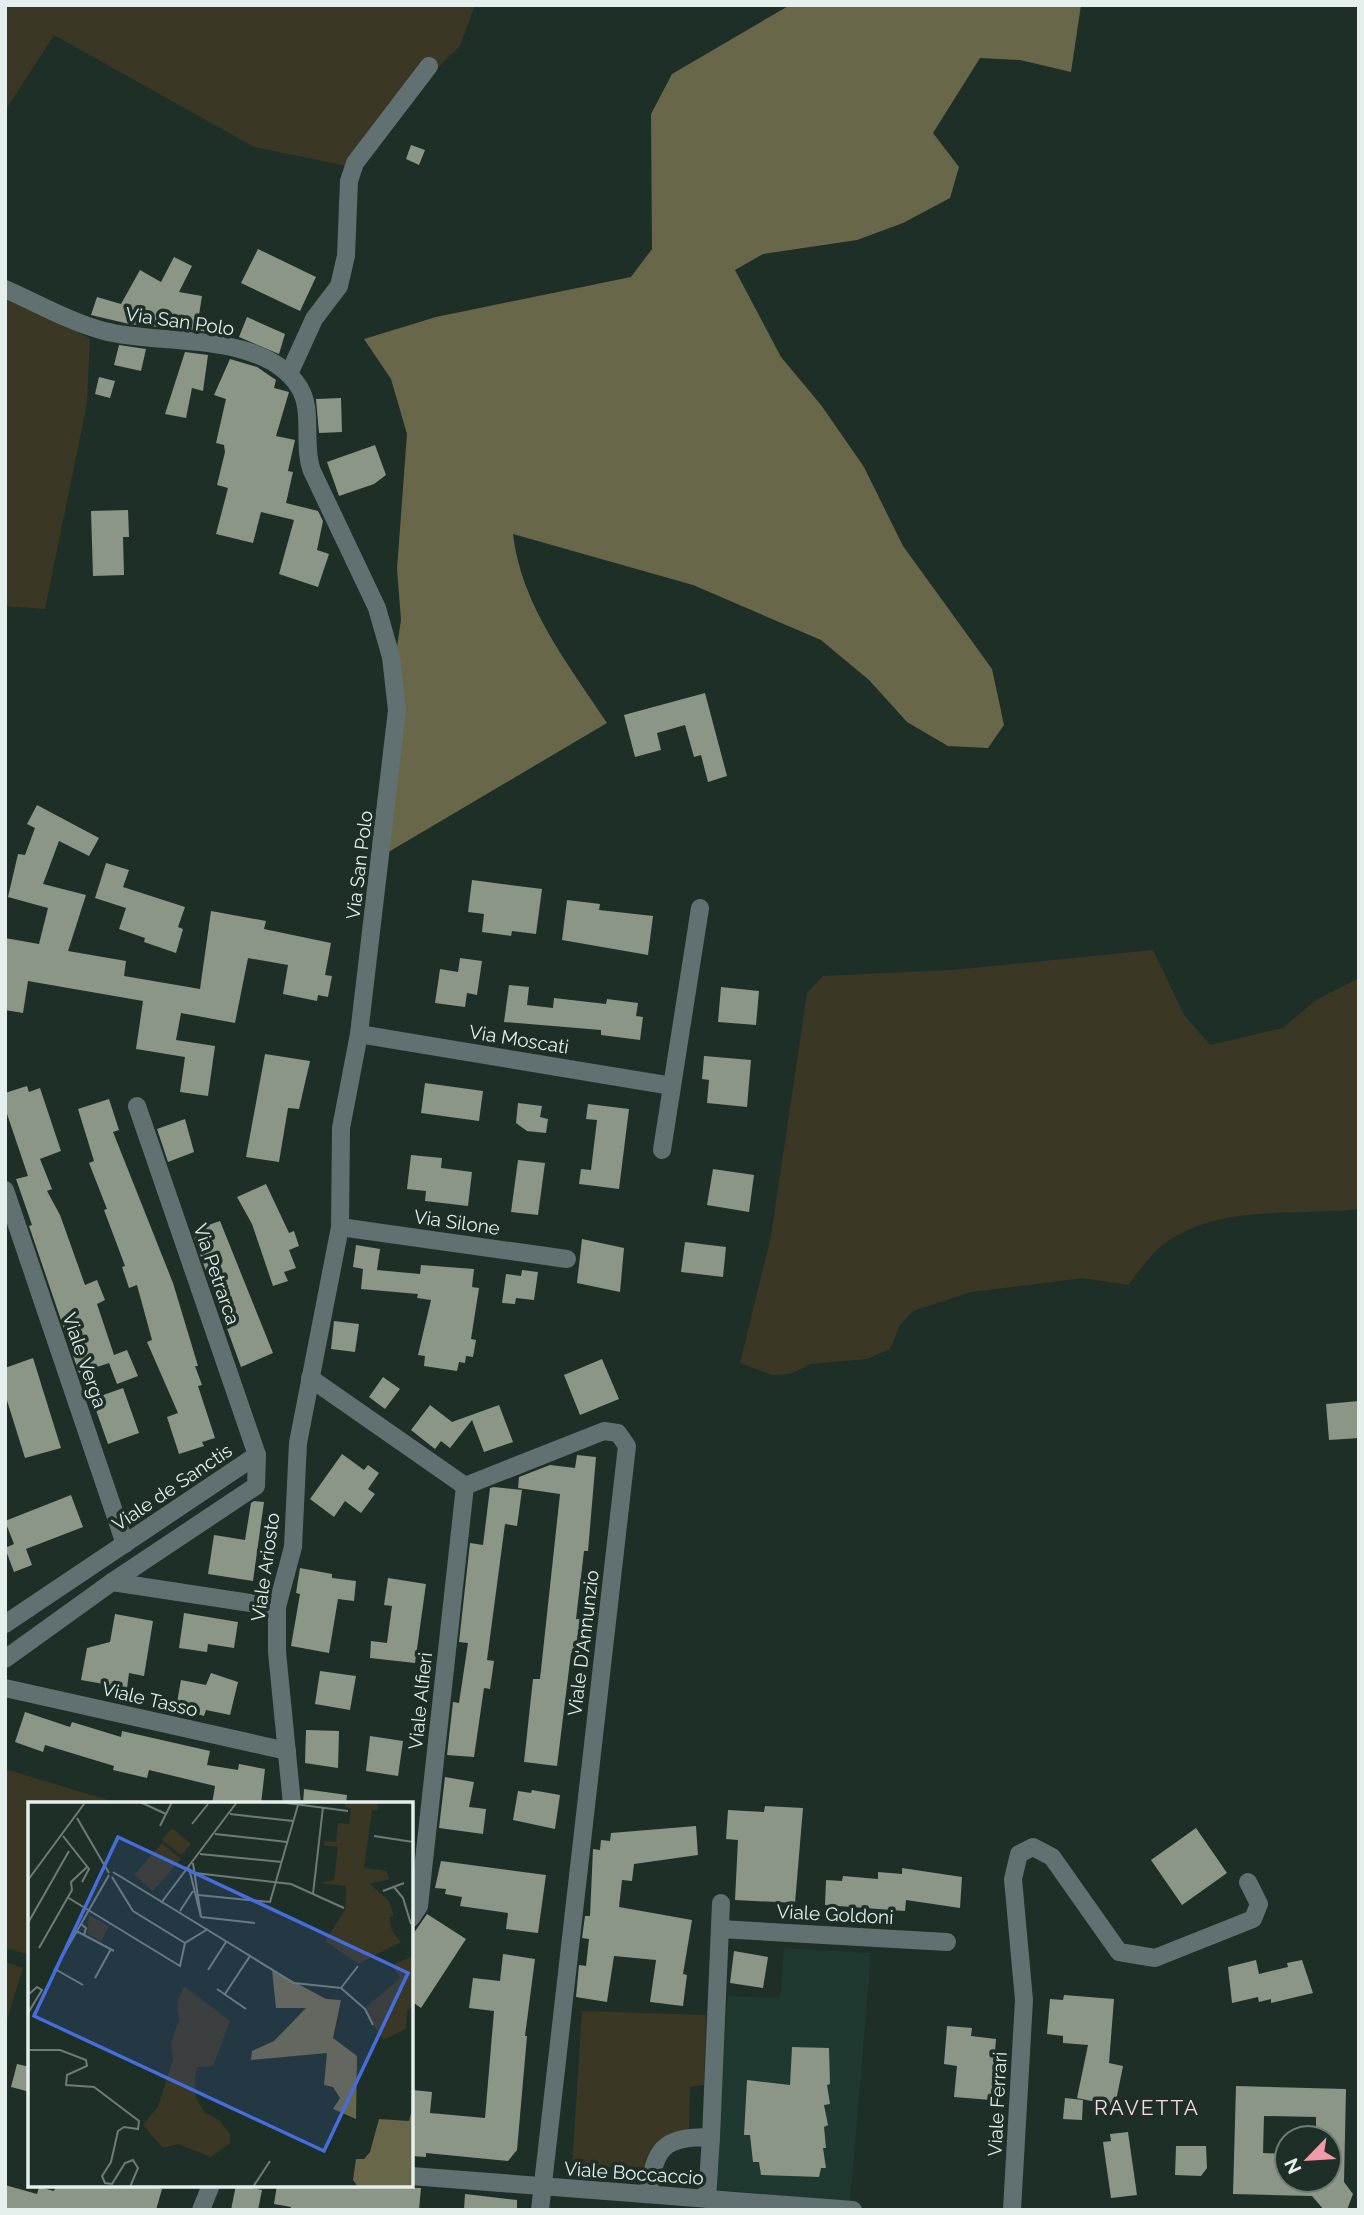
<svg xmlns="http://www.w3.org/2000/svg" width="1364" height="2215" viewBox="0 0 1364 2215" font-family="Raleway,sans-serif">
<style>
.built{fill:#203930}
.green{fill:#3a3825}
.forest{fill:#69674a}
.building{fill:#8b9687;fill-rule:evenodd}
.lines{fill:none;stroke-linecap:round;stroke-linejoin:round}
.minor{stroke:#617172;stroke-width:18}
.labels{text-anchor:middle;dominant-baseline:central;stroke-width:7;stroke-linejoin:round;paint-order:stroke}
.street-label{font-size:19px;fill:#e5efeb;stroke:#1e2f28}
.neighbourhood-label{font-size:21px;letter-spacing:2px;fill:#fedade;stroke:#1e2f28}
.inset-road{fill:none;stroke:#6e7c76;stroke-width:2}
.view{fill:#456edc;fill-opacity:0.15;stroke:#456edc;stroke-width:3.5}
.inset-edge{fill:none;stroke:#e5efeb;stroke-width:3.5}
</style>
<rect width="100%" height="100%" fill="#1e2f28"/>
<polygon class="built" points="784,1948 871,1953 850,2202 713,2189 728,1996 780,1998"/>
<g class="green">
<polygon points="5,5 475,5 460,46 408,97 357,168 254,147 54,35 5,111"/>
<polygon points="5,288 90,339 87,403 45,609 5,606"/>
<path d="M1153 950 1184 1015 1210 1045 1283 1028 1316 1000 1359 978V1209C1296 1216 1223 1204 1168 1241 1152 1251 1140 1271 1128 1285L1083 1278 971 1292 913 1311 900 1325 890 1349 867 1359 811 1364 790 1374 772 1375 740 1363 771 1236 807 993 823 976 952 970Z"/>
<polygon points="5,1769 121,1804 30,1804 30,1955 5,1948"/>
<polygon points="5,1962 23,1968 6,2023 5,2023"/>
<path d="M582 2011 706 2015 704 2085 690 2087 689 2129C664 2134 654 2144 646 2167H572Z"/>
</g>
<path class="forest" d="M790 5H1081L1071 72 1020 60 980 58 933 133 959 167 950 198 903 223 857 240 763 254 735 270 781 357 821 405 864 467 903 546 992 669 1004 725 988 748 948 746 907 722 869 680 821 640 693 585 513 534C521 605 568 664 607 723L380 857 394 667 401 620 397 569 407 434 391 379 364 339 436 317 631 277 652 249 651 114 672 74Z"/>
<g class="building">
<polygon points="411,145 425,150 419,165 406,159"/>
<polygon points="258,249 316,277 300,311 241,283"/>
<polygon points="174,257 192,266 179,292 202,296 198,321 212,323 211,332 129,324 91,315 97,297 121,304 140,270 161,282"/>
<polygon points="247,317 285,334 279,354 239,337"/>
<polygon points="119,345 146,349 141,371 114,365"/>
<polygon points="185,352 208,355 203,391 192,388 186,418 165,414"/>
<polygon points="230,359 257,367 276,380 274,388 289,392 276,436 295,440 288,471 293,472 286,503 318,511 323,521 317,550 329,554 318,587 279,574 294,520 261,512 253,543 216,534 228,488 217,485 225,452 224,445 216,443 226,399 214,395"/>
<polygon points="99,377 115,381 110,398 95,394"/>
<polygon points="341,398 342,432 319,433 316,399"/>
<polygon points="375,445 386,475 374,484 339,496 327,462"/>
<polygon points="128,510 129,537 123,537 124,575 93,576 91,511"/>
<polygon points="705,693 727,776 708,782 701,755 694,757 685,725 657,733 661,750 635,757 624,715"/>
<polygon points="37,805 99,838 89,856 59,841 43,884 86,895 68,951 126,961 124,976 200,989 211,911 266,921 264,929 331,943 325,975 332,976 328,997 318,995 317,1001 283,994 288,965 248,958 235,1023 181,1013 176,1040 215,1046 208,1096 180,1092 185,1057 136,1049 143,1001 28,981 23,1013 5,1010 5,938 39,944 48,908 8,897 18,854 25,855 35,828 27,824"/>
<polygon points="106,863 129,870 123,887 185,907 178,927 183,929 176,953 144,942 145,938 119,929 126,908 95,898"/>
<polygon points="472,880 542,889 536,934 512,931 511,936 482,932 484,914 468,912"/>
<polygon points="567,900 600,904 599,910 653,916 648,955 562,940"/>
<polygon points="460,958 482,961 477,995 467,993 465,1007 435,1003 440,969 458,972"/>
<polygon points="509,985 529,987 527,1005 553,1008 554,998 606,1004 607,999 638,1003 636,1016 643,1017 640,1040 601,1035 601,1030 504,1022"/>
<polygon points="721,987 759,991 756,1025 718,1022"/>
<polygon points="265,1054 310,1061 299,1109 288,1108 279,1162 246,1157"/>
<polygon points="704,1056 751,1060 747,1107 707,1103 709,1080 702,1079"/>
<polygon points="425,1083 483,1091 479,1121 421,1113"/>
<polygon points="27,1086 29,1092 40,1088 61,1151 40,1159 52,1189 47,1191 60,1215 85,1285 97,1280 105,1300 97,1304 114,1355 127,1350 138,1376 117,1384 109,1363 79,1373 29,1226 32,1225 16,1179 28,1176 5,1108 5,1093"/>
<polygon points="109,1099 119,1130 113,1132 173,1283 198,1366 195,1366 202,1385 198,1386 215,1438 202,1442 204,1446 179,1454 167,1417 178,1413 147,1342 152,1340 137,1285 129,1288 122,1267 125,1266 104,1210 107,1209 89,1163 94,1161 78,1109"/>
<polygon points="518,1103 542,1106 540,1117 548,1119 546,1133 527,1131 516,1123"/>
<polygon points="588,1104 629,1109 619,1189 579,1184 581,1169 591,1170 597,1120 586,1119"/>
<polygon points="185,1119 194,1152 168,1162 157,1129"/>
<polygon points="411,1155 442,1158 441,1168 472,1172 468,1206 425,1201 426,1191 407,1189"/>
<polygon points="518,1160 545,1163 538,1215 511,1212"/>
<polygon points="713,1169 754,1175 749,1212 707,1205"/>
<polygon points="266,1184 289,1233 294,1231 299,1246 289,1250 296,1268 284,1272 288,1281 273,1286 252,1224 237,1197"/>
<polygon points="220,1221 273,1353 241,1367 194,1238 202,1235 200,1228"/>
<polygon points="582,1239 624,1248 620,1292 577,1283"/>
<polygon points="685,1242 726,1247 723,1277 681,1272"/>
<polygon points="356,1245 380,1249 377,1270 420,1274 421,1265 474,1269 472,1287 479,1288 471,1339 476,1340 473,1357 466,1356 465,1363 459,1362 457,1371 424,1366 425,1356 418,1355 431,1300 417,1298 418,1294 361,1289 363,1269 353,1267"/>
<polygon points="522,1270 538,1272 534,1300 516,1298 515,1304 502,1303 506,1274 521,1276"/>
<polygon points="334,1321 359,1324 355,1352 331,1349"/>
<polygon points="33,1358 61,1448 25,1458 5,1394 5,1368"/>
<polygon points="602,1359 619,1399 580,1415 564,1375"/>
<polygon points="383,1377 400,1389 385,1409 369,1397"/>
<polygon points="123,1388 139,1433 108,1444 92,1399"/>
<polygon points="1359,1401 1359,1438 1329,1440 1326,1404"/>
<polygon points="430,1405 452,1422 499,1405 513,1442 484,1452 472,1420 450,1448 441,1441 435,1449 411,1430"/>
<polygon points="342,1454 364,1470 368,1465 379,1473 368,1489 375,1494 361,1513 345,1501 334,1517 310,1499"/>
<polygon points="577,1455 596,1457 588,1551 584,1551 576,1619 580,1619 575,1653 571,1653 557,1766 524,1762 533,1679 540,1679 560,1494 518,1488 519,1477 550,1465 575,1468"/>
<polygon points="494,1487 522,1490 517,1526 505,1524 487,1660 494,1661 490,1689 484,1688 474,1757 447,1755 453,1702 459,1703 468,1643 459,1642 470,1543 483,1545 490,1488"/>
<polygon points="71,1495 83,1527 26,1549 32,1565 14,1572 5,1548 14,1544 5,1521"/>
<polygon points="254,1501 264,1502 253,1581 208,1574 214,1535 245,1540 251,1503"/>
<polygon points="300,1568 332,1574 332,1578 356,1581 354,1601 338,1599 329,1653 291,1646 300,1594 296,1593"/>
<polygon points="388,1578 426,1584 415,1663 370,1658 371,1641 387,1643 392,1606 384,1605"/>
<polygon points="184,1613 238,1622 234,1648 208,1644 207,1652 179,1648"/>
<polygon points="115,1614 153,1621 144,1676 129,1673 127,1688 81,1680 87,1648 110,1642"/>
<polygon points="320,1671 356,1676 350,1710 315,1704"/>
<polygon points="211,1673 238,1682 230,1715 206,1710 204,1716 176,1708 181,1680 206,1685"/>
<polygon points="25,1712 70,1727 72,1722 121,1737 122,1731 210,1751 207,1765 238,1770 239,1764 265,1769 261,1804 212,1804 215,1786 149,1770 147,1778 113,1770 114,1766 45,1745 43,1752 15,1742"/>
<polygon points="306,1730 339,1731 338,1768 305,1763"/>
<polygon points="370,1736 403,1741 398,1776 366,1771"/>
<polygon points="445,1777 474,1782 469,1807 486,1809 483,1834 439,1828"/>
<polygon points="304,1789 347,1795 346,1804 303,1804"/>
<polygon points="532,1790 560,1795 555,1829 513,1820 518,1791 531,1793"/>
<polygon points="765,1806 803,1808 795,1903 735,1900 738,1840 726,1839 728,1810 764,1812"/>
<polygon points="696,1826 698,1855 634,1864 632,1881 622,1880 619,1907 692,1920 683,1974 687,1975 683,2006 650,2002 656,1960 614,1956 607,2002 576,1997 579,1965 586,1966 589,1939 582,1938 585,1916 590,1916 593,1849 600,1850 601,1840 610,1841 611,1833"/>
<polygon points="1196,1828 1227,1873 1182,1905 1151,1860"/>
<polygon points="441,1861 546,1875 538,1933 506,1929 508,1913 460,1906 462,1897 445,1894 446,1889 435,1888"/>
<polygon points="902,1868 962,1877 960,1908 906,1900 905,1911 825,1905 826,1880 842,1881 843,1876 878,1879 878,1872 902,1874"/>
<polygon points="427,1914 466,1939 421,2008 411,2001 411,1937"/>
<polygon points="734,1951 768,1957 763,1988 730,1983"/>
<polygon points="503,1954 535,1959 525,2036 527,2036 517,2150 508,2161 426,2153 426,2157 411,2156 413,2090 432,2092 430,2113 485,2118 494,2011 469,2008 473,1978 500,1981"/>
<polygon points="1256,1960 1259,1974 1288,1967 1287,1963 1302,1960 1313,1993 1271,2003 1271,1999 1259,2002 1258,1997 1232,2003 1228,1967"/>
<polygon points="1064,1995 1114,1999 1109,2063 1123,2066 1115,2106 1077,2098 1088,2045 1063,2043 1063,2036 1047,2034 1050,1999 1063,2000"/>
<polygon points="947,2026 972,2028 971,2036 996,2039 991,2100 954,2097 957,2066 944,2064"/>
<polygon points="792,2047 829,2048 830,2084 827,2085 830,2104 824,2105 828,2125 824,2127 826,2148 823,2148 826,2168 821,2168 819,2177 761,2175 759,2162 753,2162 750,2135 744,2135 747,2080 790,2085"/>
<polygon points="17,2064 30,2067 30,2092 11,2087"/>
<path d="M1236 2086 1346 2089 1344 2182 1353 2194 1347 2210H1324L1312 2196 1233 2194ZM1264 2116 1316 2117V2138H1329V2180H1287V2154L1263 2153Z"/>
<polygon points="1065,2098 1083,2100 1082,2120 1063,2119"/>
<polygon points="1128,2132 1137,2195 1111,2198 1103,2142 1111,2141 1110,2134"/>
<polygon points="1176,2146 1206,2146 1207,2168 1201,2176 1175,2175"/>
<polygon points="5,2185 37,2194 39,2187 54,2191 56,2185 149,2185 162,2189 156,2210 5,2210"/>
<polygon points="236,2185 262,2190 258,2210 231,2210"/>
<polygon points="277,2185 421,2188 419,2210 290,2210 291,2207 274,2204"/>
<polygon points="465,2194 517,2200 517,2210 464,2210"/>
</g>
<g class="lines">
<g class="minor">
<path d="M5 289C37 303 70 322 104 331 160 346 263 330 299 387 314 410 302 445 312 471L377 608 391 657 397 710 359 1034 341 1128 340 1227 298 1443 293 1547 277 1607V1652L292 1804"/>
<polyline points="289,374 314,319 339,286 346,256 349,181 355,163 429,66"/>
<polyline points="359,1034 672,1086"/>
<polyline points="662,1150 700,908"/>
<polyline points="5,1190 125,1544"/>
<polyline points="340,1227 567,1259"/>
<polyline points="310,1378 465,1486 604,1431 618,1433 627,1446 540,2210"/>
<polyline points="112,1582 277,1607"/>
<polyline points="5,1624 257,1455"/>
<polyline points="5,1659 112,1582 256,1486 257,1455 137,1106"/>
<polyline points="5,1688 287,1751"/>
<polyline points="411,1918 419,1906 465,1486"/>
<polyline points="720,1929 947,1942"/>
<polyline points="711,2137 721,1903"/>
<polyline points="411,2176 853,2210"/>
<path d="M648 2194C656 2148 661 2137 711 2137L707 2199"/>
<polyline points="201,2210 211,2185"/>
<polyline points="1012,2210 1024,2000 1013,1879 1019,1854 1033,1847 1052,1857 1119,1952 1155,1958 1253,1919 1259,1904 1248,1882"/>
</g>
</g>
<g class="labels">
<g class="street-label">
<text transform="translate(180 321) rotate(8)">Via San Polo</text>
<text transform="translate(359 865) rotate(-83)">Via San Polo</text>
<text transform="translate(519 1039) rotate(9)">Via Moscati</text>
<text transform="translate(457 1222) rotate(8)">Via Silone</text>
<text transform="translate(217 1274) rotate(71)">Via Petrarca</text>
<text transform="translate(85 1360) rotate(71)">Viale Verga</text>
<text transform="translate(172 1487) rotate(-34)">Viale de Sanctis</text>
<text transform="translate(265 1567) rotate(-82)">Viale Ariosto</text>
<text transform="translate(583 1643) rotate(-83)">Viale D'Annunzio</text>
<text transform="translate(150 1699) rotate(13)">Viale Tasso</text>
<text transform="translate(420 1701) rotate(-84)">Viale Alfieri</text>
<text transform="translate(835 1914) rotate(3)">Viale Goldoni</text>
<text transform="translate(997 2104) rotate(-87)">Viale Ferrari</text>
<text transform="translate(634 2173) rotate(4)">Viale Boccaccio</text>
</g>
<g class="neighbourhood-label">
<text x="1147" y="2107">RAVETTA</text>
</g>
</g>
<g transform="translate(28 1802)">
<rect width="385" height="385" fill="#1e2f28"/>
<path d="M317 0H350V8H344L336 66 359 69 361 77 342 82 361 99 366 114 361 115 364 129 373 140 330 162 297 139 317 108 318 84 292 81 306 78 310 45 296 43V39L308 40 310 21 321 22 323 6 317 5ZM144 26 163 42 153 53 134 38ZM134 41 153 57 125 89 106 73ZM61 113 81 124 73 140 59 131ZM385 154V204L379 209 378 227 355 238 336 207 372 176 364 163ZM156 184 202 219 185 264 169 265 167 276 168 296 177 311 191 318 202 332V341L183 355 150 342 135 346 115 323 130 305 145 257 143 240 151 219 149 201Z" fill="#3a3825"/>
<path d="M244 168 298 197 313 198 305 236 329 254 328 317 305 307 312 296 305 285 296 283 299 251 223 258 224 249 246 239 278 206H248ZM385 304V385H330L325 378 328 357H336L342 350 351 317 381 319Z" fill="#69674a"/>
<path class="inset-road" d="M112 0 138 12M251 0 320 9M202 12 265 19M49 16 81 71M164 22 180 2M132 24 144 0M187 32 259 40M35 34 61 67 54 80M346 34 385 40M172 52 254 60M165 61 173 115M161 66 173 115M85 70 266 181 313 186 330 164M167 71 263 82 316 106M84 75 105 109 157 141M0 78 56 2M366 85 375 96 383 122M355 89 376 81M285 92 295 5M170 93 242 100 270 3M39 95 152 164 157 141 180 127M133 101 209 0M152 109 165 89M173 115 227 121M0 121 41 49M48 129 56 133 58 126 53 122M56 133 86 149M11 146 44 88 43 80 59 65M27 167 55 183M180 168 198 140M26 169 81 73M67 176 83 147M313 186 337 207 345 223M189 187 218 207M197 192 222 154M0 193 9 185 14 188 0 211M0 248H32L58 258 59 264 39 273 38 283 66 285 111 319 110 327 96 325 90 329 83 360 74 374 77 381 84 382 97 361 105 358 110 366 102 385M225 385 242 359"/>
<path class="view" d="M90 35 380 171 296 349 6 214Z"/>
<rect width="385" height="385" class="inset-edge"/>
</g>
<rect width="1364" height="2215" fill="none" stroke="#e5efeb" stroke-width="14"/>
<g transform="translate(1308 2159) rotate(245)"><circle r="33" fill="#1e2f28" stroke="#6e7c76" stroke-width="2"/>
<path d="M0-5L12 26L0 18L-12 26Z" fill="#f39aa8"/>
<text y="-10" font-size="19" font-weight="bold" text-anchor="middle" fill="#e5efeb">N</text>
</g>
</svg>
